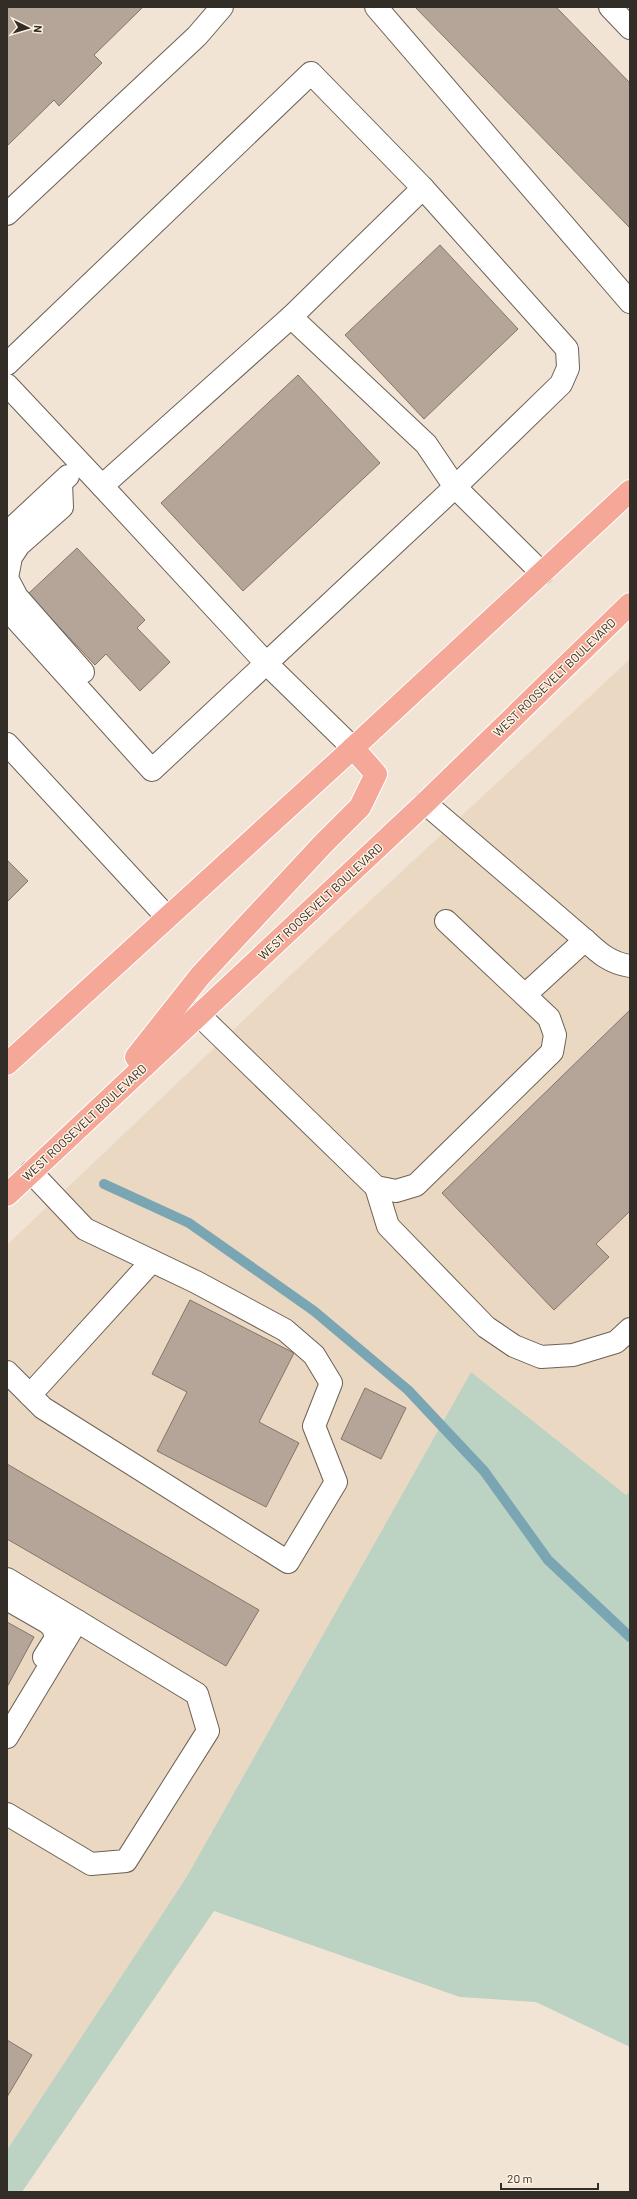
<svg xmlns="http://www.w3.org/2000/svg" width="637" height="2199" viewBox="0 0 637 2199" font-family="Barlow,sans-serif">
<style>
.built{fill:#ebd8c3}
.green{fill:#bcd2c2}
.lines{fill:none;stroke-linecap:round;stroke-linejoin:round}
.stream{stroke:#79a6b2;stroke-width:10}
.building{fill:#b4a598;stroke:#83766a}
.minor-casing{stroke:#6c6154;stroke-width:24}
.highway-casing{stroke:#fff;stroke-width:24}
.minor{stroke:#fff;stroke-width:22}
.highway{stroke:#f5a798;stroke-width:22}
.labels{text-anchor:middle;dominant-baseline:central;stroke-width:3;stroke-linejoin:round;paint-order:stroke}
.street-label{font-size:12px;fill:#322d27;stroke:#fff2e2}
</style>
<rect width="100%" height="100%" fill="#f1e4d5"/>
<polygon class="built" points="630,659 630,1491 626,1495 471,1372 186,1878 7,2150 7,1245 314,953"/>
<polygon class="green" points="471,1372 626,1495 630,1491 630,2047 536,2002 460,1997 214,1911 22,2192 7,2192 7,2150 186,1878"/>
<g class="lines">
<polyline class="stream" points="104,1184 189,1223 314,1311 408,1390 484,1471 548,1560 630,1637"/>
</g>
<g class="building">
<polygon points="7,7 143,7 94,55 102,63 59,106 54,100 7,146"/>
<polygon points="415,7 556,7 630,83 630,228"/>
<polygon points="440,245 518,329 424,419 345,335"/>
<polygon points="298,375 380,463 243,591 161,503"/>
<polygon points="77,548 145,620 137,628 170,662 140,691 106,654 95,665 28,594"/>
<polygon points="7,860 28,881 7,902"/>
<polygon points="630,1010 630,1211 596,1244 609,1257 554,1310 442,1193"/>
<polygon points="190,1300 294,1353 259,1422 299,1443 266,1507 157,1451 187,1392 152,1374"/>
<polygon points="365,1388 406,1408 381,1459 341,1439"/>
<polygon points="7,1464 259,1610 226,1666 7,1539"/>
<polygon points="7,1622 34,1637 7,1687"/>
<polygon points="7,2040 32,2055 7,2097"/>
</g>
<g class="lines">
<g class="minor-casing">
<g id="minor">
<polyline points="376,7 630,302"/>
<polyline points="610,7 630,28"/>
<polyline points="7,214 197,36 222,7"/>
<polyline points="291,317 102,486 266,663 353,748"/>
<polyline points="7,364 311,73 423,188 291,317 426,444 455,487 542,573"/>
<polyline points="7,385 102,486"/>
<polyline points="61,483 62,507 19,545 11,557 7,578 17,597 83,672"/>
<polyline points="7,533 68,476"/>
<polyline points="7,609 152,770 455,487 561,384 568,368 567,349 423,188"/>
<polyline points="7,744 167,917"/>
<path d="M425 803 585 940C599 953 610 963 630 966"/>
<polyline points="525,995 585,940"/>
<polyline points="198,1014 376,1187 396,1191 416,1185 552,1052 555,1035 549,1018 446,921"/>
<polyline points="376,1187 388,1226 486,1327 514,1346 541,1357 573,1355 616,1342 630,1329"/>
<polyline points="7,1372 43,1408 288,1562 336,1482 314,1426 331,1383 314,1355 285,1330 196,1282 85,1229 31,1172"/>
<polyline points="30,1395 152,1261"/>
<polyline points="7,1579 77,1621 7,1737"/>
<polyline points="7,1599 47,1622 53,1627 56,1638 44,1657"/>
<polyline points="7,1814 91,1864 126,1861 208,1731 197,1694 77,1621"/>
</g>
</g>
<g class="highway-casing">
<g id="highway">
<polyline points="136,1057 200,976 323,844 360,807 376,774 353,748"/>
<polyline points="7,1064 353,748 630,491"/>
<polyline points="7,1195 425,803 630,604"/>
</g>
</g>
<use href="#minor" class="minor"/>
<use href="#highway" class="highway"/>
</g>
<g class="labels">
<g class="street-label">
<text transform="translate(554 677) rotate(-44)">WEST ROOSEVELT BOULEVARD</text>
<text transform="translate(320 901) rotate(-43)">WEST ROOSEVELT BOULEVARD</text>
<text transform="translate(84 1122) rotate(-43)">WEST ROOSEVELT BOULEVARD</text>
</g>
</g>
<rect width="637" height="2199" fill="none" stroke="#322d27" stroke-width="16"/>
<g transform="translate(28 28) rotate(95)" stroke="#fff2e2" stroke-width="3" paint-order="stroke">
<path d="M0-3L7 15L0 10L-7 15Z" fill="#322d27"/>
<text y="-6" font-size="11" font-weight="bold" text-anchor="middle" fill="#322d27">N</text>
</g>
<path d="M501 2183v6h97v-6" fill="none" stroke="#322d27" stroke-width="2"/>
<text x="507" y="2183" font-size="12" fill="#322d27" stroke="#fff2e2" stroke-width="3" paint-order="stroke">20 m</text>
</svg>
